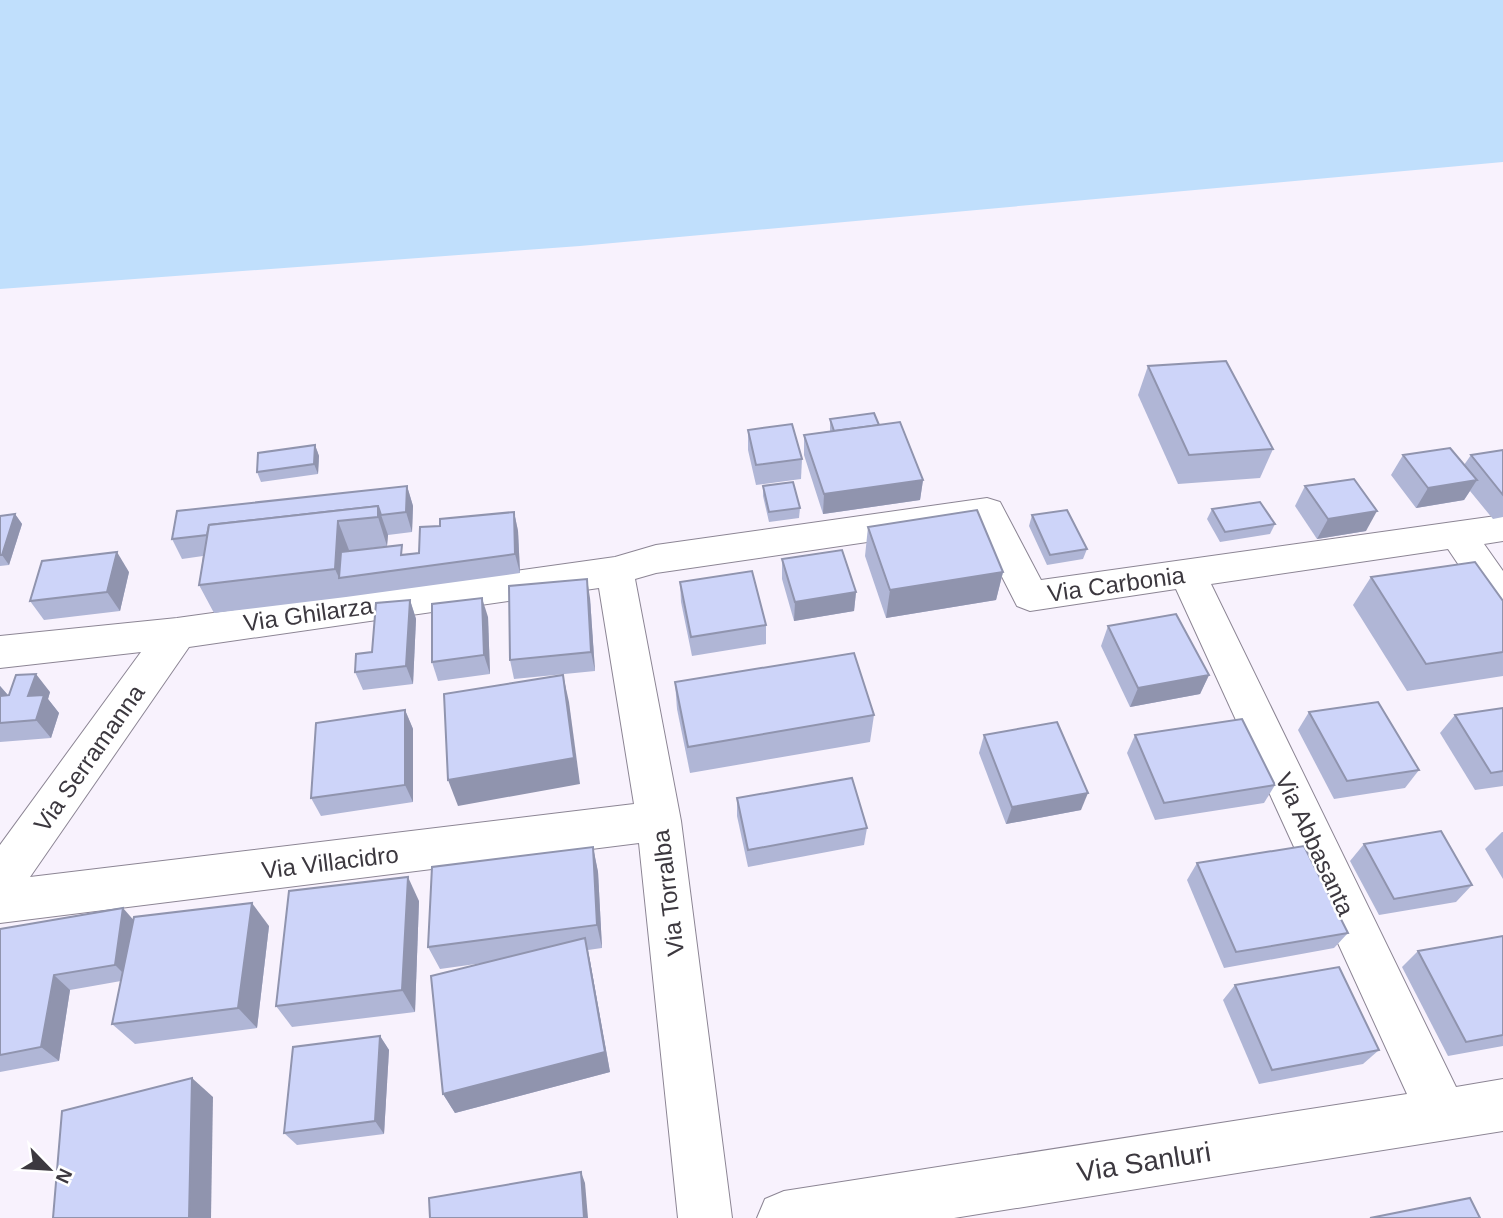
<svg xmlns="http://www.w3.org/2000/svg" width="1503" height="1218" viewBox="0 0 1503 1218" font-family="Arial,sans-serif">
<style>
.water{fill:#c0dffc}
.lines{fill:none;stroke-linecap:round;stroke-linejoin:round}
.minor-casing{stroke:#8c8594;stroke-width:2}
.minor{fill:#fff;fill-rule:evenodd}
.wall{fill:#b0b6d6}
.shaded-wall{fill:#9094ae}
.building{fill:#cdd4f9;stroke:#9094ae;stroke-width:2}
.labels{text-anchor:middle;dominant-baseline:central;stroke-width:5;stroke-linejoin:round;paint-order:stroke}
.street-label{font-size:24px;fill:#3c383f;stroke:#fff}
.near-street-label{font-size:28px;fill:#3c383f;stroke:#fff}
</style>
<rect width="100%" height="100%" fill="#f8f2fd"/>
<polygon class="water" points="0,0 1503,0 1503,162 580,246 0,289"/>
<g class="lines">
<g class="minor-casing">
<path id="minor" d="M987 498 1000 502 1041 580 1503 515V541L1484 544 1503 571V615L1489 610 1448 549 1211 584 1456 1087 1503 1079V1131L954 1218H757L765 1199 784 1191 1407 1094 1176 589 1030 611 1017 606 976 526 656 573 635 579 681 821 732 1218H678L639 843 0 923V845L141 652 0 668V636L177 618 615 557 656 545ZM599 588 634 804 30 877 189 647Z"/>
</g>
<use href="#minor" class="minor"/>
</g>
<g class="wall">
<polygon points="1148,366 1273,449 1260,478 1178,484 1138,395"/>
<polygon points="830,419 879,425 923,480 920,500 823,514 804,455 804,435 830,431"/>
<polygon points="748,430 802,459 801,479 756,485 748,450"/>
<polygon points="315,445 319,456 318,474 261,482 257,472"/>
<polygon points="1503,450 1503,517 1493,519 1470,491 1464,500 1416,508 1391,475 1403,455 1464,465 1471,455"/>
<polygon points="407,486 413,506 412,532 388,535 387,546 349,551 405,554 419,553 440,526 514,512 518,531 520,573 346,597 214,613 199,585 203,556 182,559 172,539"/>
<polygon points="763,486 800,508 799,518 769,522 763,496"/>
<polygon points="1305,486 1366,531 1317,539 1295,506"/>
<polygon points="1212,509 1275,524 1270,534 1220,542 1207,519"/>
<polygon points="15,514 22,524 9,565 0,566 0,516"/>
<polygon points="1032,515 1087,549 1083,559 1047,565 1029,526"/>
<polygon points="868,527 1003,572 996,600 886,618 865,556"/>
<polygon points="782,559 856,592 854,611 794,621 782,579"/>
<polygon points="129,572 120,611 44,620 30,601"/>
<polygon points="1371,577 1503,601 1503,676 1407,691 1353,605"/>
<polygon points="680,582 766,625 766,644 692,656 681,602"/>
<polygon points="590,598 595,671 514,679 510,660"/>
<polygon points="410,600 416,619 413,684 363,690 355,672 372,652"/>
<polygon points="488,617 490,674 438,681 432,662"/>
<polygon points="1108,626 1209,675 1200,694 1130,707 1101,646"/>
<polygon points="675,682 874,715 870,742 690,773 677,709"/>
<polygon points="0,686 7,694 6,696 50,692 48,699 59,713 51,738 0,742"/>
<polygon points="1503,708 1503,786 1475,790 1440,733 1455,715"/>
<polygon points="405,710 413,729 413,802 321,816 311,798"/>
<polygon points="1309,712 1419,770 1405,788 1334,799 1298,730"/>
<polygon points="984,735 1081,810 1006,824 979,753"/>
<polygon points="1135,735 1275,785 1264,803 1155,820 1127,753"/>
<polygon points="737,798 867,828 864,845 748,867 737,816"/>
<polygon points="1502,832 1503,832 1503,879 1485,849"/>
<polygon points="1364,844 1472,885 1456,902 1379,915 1350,861"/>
<polygon points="593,847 598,872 602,948 588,950 610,1072 455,1113 443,1094 483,963 440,969 428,947"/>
<polygon points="1197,863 1348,933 1334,948 1224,968 1187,880"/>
<polygon points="419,901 415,1012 292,1027 276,1006"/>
<polygon points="133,919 269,926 257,1028 135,1044 112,1024 121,981 70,990 59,1061 0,1072 0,929"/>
<polygon points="1503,936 1503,1046 1448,1056 1402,967 1418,951"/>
<polygon points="1235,985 1379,1050 1363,1064 1259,1084 1223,1000"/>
<polygon points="380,1036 389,1050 384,1134 297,1145 284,1133"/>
</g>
<g class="shaded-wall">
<polygon points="315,445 319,456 318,474 314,464"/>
<polygon points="923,480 920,500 823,514 824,494"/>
<polygon points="1477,480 1464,500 1416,508 1428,488"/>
<polygon points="407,486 413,506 412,532 406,512"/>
<polygon points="378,506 388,535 387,546 378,517"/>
<polygon points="1377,511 1366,531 1317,539 1328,519"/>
<polygon points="514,512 518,531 520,573 515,554"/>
<polygon points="15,514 22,524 9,565 2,555"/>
<polygon points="338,521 349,550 348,577 339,578 335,569"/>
<polygon points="117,552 129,572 120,611 107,592"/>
<polygon points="1003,572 996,600 886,618 890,590"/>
<polygon points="587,579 590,598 595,671 591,652"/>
<polygon points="856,592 854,611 794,621 795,602"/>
<polygon points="482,598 488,617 490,674 484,655"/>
<polygon points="410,600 416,619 413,684 406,666"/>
<polygon points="36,674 50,692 48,699 59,713 51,738 36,720 28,696"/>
<polygon points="563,675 569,702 580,784 458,806 448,780"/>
<polygon points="1209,675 1200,694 1130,707 1138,688"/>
<polygon points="0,686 7,694 0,712"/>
<polygon points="405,710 413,729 413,802 405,785"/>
<polygon points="1088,793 1081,810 1006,824 1012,807"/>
<polygon points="593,847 598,872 602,948 597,925"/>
<polygon points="408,877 419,901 415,1012 402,990"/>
<polygon points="252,903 269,926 257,1028 238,1008"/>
<polygon points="123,908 137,924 130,980 115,965"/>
<polygon points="585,938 590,961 610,1072 455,1113 443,1094"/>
<polygon points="54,975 70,990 59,1061 41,1047"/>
<polygon points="380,1036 389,1050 384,1134 375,1121"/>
<polygon points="192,1078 213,1097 211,1218 189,1218"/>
<polygon points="581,1172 585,1183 588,1218 584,1218"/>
</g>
<g class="building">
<polygon points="1226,361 1273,449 1189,455 1148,366"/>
<polygon points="874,413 879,425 834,431 830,419"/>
<polygon points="900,422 923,480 824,494 804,435"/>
<polygon points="792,424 802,459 756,465 748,430"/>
<polygon points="315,445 314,464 257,472 258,453"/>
<polygon points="1450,448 1477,480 1428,488 1403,455"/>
<polygon points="1503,450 1503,495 1471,455"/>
<polygon points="1354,479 1377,511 1328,519 1305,486"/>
<polygon points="793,482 800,508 769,512 763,486"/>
<polygon points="407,486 406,512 381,515 378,506 209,525 207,535 172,539 177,511"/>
<polygon points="1260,502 1275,524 1225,532 1212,509"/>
<polygon points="378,506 378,517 338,521 335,569 199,585 209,525"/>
<polygon points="977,510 1003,572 890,590 868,527"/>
<polygon points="1067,510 1087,549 1050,555 1032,515"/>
<polygon points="514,512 515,554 339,578 341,552 402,545 401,555 419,553 420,527 440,526 440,519"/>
<polygon points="15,514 2,555 0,555 0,516"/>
<polygon points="842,550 856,592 795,602 782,559"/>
<polygon points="117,552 107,592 30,601 42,561"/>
<polygon points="1475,562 1503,601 1503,652 1426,664 1371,577"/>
<polygon points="752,571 766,625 691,637 680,582"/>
<polygon points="587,579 591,652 510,660 509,586"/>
<polygon points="482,598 484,655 432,662 432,604"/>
<polygon points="410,600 406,666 355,672 356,654 372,652 376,603"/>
<polygon points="1176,614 1209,675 1138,688 1108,626"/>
<polygon points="854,653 874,715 688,747 675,682"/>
<polygon points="36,674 28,696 44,695 36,720 0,723 0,696 9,695 16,675"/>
<polygon points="563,675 574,758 448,780 444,694"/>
<polygon points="1378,702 1419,770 1347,781 1309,712"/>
<polygon points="1503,708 1503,771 1491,773 1455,715"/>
<polygon points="405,710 405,785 311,798 316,723"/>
<polygon points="1242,719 1275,785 1164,803 1135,735"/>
<polygon points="1057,722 1088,793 1012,807 984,735"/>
<polygon points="852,778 867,828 748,850 737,798"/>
<polygon points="1441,831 1472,885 1394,899 1364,844"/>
<polygon points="1304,846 1348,933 1236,952 1197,863"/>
<polygon points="593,847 597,925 428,947 432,867"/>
<polygon points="408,877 402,990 276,1006 289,891"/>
<polygon points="252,903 238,1008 112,1024 134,917"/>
<polygon points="123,908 115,965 54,975 41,1047 0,1055 0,929"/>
<polygon points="1503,936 1503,1035 1466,1042 1418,951"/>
<polygon points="585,938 605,1052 443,1094 431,976"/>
<polygon points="1339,967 1379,1050 1272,1070 1235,985"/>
<polygon points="380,1036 375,1121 284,1133 293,1047"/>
<polygon points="192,1078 189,1218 53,1218 62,1111"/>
<polygon points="581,1172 584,1218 430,1218 429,1198"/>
<polygon points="1470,1198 1480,1218 1370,1218"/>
</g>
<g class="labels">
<g class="street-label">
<text transform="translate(1116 584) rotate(-8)">Via Carbonia</text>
<text transform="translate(308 614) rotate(-8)">Via Ghilarza</text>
<text transform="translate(89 758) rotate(-55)">Via Serramanna</text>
<text transform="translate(1315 844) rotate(65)">Via Abbasanta</text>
<text transform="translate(330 862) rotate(-7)">Via Villacidro</text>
<text transform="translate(668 893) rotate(-97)">Via Torralba</text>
</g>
<g class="near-street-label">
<text transform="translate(1144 1162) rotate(-9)">Via Sanluri</text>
</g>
</g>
<g transform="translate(49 1169) rotate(115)" stroke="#ffffff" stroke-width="5" paint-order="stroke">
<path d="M0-5L12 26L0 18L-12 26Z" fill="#3c383f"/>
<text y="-10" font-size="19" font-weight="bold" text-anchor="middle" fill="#3c383f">N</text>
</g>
</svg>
